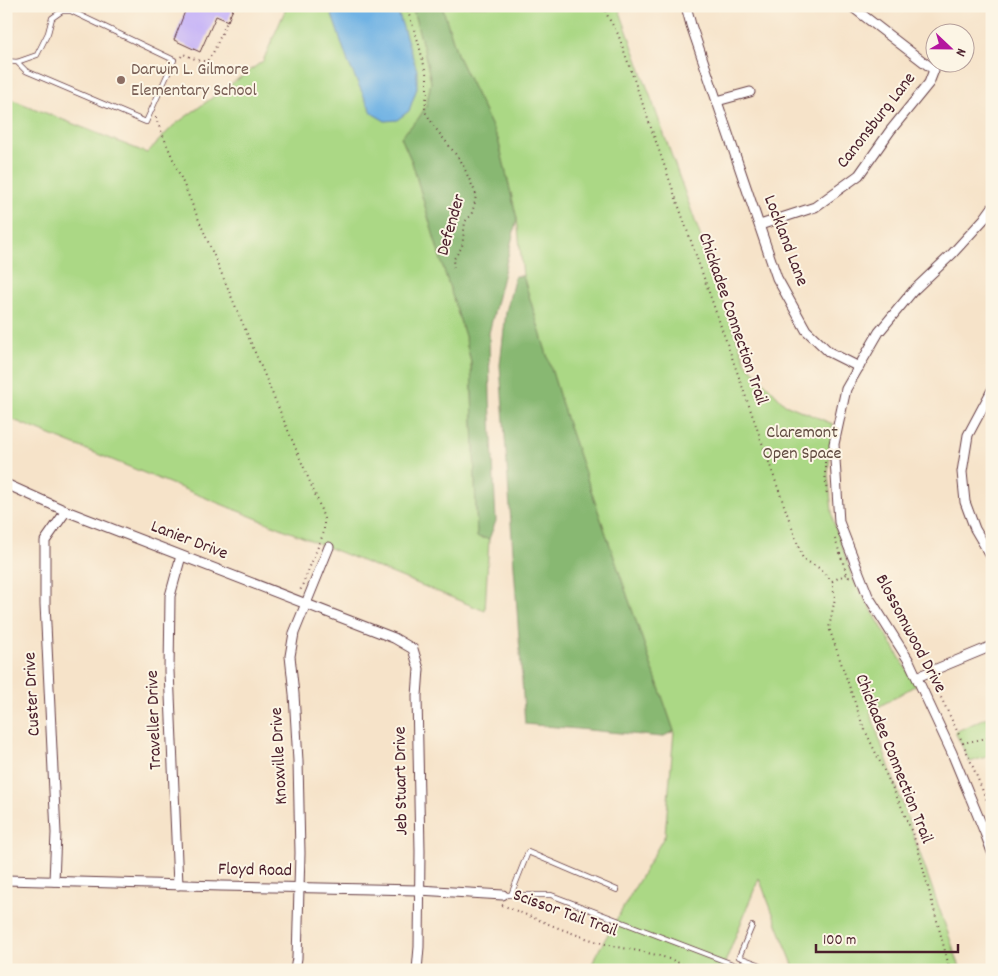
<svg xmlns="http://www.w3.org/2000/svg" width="998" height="976" viewBox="0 0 998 976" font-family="Dekko,sans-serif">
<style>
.green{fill:#abd885;stroke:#7a7c58}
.forest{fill:#88b872;stroke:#696c4e}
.water{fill:#6fb2e4;stroke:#5c6888}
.building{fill:#c0acf9}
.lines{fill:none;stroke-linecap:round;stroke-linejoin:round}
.lane-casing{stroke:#643c43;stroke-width:6}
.street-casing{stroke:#643c43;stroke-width:11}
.path{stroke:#643c43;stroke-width:2;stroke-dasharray:1 4;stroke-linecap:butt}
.lane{stroke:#fff;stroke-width:4.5}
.street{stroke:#fff;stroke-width:9}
.education-dot{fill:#8d6e63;stroke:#fcf5e5;stroke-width:2}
.labels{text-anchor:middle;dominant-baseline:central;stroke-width:4;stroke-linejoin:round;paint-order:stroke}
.education-label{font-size:18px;fill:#785e54;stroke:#fcf5e5;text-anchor:start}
.street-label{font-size:18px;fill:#4a1f2b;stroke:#fcf5e5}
.park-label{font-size:18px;fill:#624d42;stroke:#fcf5e5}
</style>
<rect width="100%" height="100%" fill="#fcf5e5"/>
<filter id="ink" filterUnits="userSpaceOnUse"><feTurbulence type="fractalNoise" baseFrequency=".02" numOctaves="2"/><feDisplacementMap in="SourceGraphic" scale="10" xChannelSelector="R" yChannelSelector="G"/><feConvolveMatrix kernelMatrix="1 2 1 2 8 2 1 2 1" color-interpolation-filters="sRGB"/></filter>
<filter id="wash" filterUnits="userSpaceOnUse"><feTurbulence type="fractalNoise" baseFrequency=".0096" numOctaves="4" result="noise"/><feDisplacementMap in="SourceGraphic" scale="20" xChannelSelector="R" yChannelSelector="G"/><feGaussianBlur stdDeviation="1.12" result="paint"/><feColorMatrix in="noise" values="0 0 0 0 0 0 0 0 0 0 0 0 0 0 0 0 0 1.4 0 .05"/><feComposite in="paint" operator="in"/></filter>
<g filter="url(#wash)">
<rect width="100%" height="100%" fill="#f6e3c9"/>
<g class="green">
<polygon points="287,6 412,6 424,50 431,82 426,107 418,119 401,137 412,162 440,257 465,336 471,363 477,537 489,539 485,611 6,417 6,99 13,100 147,153 173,126 263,61"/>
<polygon points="442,6 618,6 746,363 785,404 833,424 828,474 833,520 853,579 916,685 870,712 961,970 795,970 759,878 722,970 590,970 596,955 665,835 674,731 567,421 523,276 517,219 498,139 458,57"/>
<polygon points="992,715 992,755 970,762 955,732"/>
</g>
<g class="forest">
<polygon points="412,6 442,6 458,57 498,139 517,219 489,333 490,398 496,521 489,539 477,537 471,362 465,336 440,257 412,162 401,137 418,119 426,107 431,82 424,50"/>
<polygon points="515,276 523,276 567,421 674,731 662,737 525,724 500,365 506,312"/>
</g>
<polygon class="water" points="329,6 396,6 417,70 417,88 409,111 397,120 385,121 373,114 367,103 348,62"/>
<g id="blocks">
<polygon class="building" points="187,6 234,6 228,21 216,16 200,52 174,40"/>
</g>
</g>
<g filter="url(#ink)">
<use href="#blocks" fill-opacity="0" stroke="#643c43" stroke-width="1"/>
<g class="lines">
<g class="lane-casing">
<g id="lane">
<polyline points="6,61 17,62 37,55 48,33 52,18 62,11 71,11 174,60 146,122 26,71 17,62"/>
<polyline points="503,895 551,895 748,970"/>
<polyline points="511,895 528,852 617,890"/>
<polyline points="752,926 739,957 758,964 756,970"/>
</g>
</g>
<g class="street-casing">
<g id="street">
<polyline points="686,6 691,25 777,278 806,330 829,352 859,367"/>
<polyline points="717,101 750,92"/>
<polyline points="992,208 984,219 952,254 913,291 879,332 846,389 834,444 839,522 868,596 909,661 952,753 985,833 992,852"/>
<polyline points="760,225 815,207 859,175 890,131 929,83 934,70 851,6"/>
<polyline points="992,390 968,435 962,472 965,502 975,529 992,558"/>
<polyline points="6,484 66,511 394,638 413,649 419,669 417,696 420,851 419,947 417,970"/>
<polyline points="917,677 992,646"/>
<polyline points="6,880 221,886 419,890 503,895"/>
<polyline points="54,881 56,833 45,604 45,541 66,511"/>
<polyline points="178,885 169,671 170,596 181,556"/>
<polyline points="295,970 297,958 300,853 298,761 294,694 290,656 294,633 329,547"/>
</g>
</g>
<g class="path">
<polyline points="406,6 418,41 427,77 427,92 425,108 426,113 436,129 461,161 476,194 475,202 471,216 468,218 465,222 462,247 453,260 454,269"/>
<polyline points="604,6 608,17 618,34 803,559 819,568 832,581 835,598 829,628 863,726 902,808 917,845 950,970"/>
<polyline points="181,57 183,54 200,61 207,61 213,53 234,6"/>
<polyline points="156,117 156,119 318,501 324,519 324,532 300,591"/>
<polyline points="825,462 825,472 827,495"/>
<polyline points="835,539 847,574 851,581"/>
<polyline points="832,581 847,574"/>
<polyline points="931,681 932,684 935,685 963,743 992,737"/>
<polyline points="963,743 992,813"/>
<path d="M502 905C532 917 561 930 592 940 612 947 632 949 652 954 667 957 681 964 695 970"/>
</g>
<use href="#lane" class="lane"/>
<use href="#street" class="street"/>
</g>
</g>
<circle class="education-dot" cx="121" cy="80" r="5"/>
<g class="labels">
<g class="education-label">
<text x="131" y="70">Darwin L. Gilmore<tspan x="131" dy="21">Elementary School</tspan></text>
</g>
<g class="street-label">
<text transform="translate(877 121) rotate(-52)">Canonsburg Lane</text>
<text transform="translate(452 225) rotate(-74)">Defender</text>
<text transform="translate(785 241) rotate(69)">Lockland Lane</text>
<text transform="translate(732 319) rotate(71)">Chickadee Connection Trail</text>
<text transform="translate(189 541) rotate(21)">Lanier Drive</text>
<text transform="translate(910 634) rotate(62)">Blossomwood Drive</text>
<text transform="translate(33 694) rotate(-93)">Custer Drive</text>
<text transform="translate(155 720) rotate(-92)">Traveller Drive</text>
<text transform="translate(280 756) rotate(-93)">Knoxville Drive</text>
<text transform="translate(893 759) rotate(68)">Chickadee Connection Trail</text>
<text transform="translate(402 781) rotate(-91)">Jeb Stuart Drive</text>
<text transform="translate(255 871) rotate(1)">Floyd Road</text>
<text transform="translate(565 914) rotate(20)">Scissor Tail Trail</text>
</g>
<g class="park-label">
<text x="802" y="433">Claremont<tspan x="802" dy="21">Open Space</tspan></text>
</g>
</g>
<rect width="998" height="976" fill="none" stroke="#fcf5e5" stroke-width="25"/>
<g transform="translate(950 48) rotate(112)"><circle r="24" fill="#fcf5e5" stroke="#b59f9b"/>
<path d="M0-4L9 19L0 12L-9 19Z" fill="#b5179e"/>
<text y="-8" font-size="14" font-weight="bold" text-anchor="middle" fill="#4a1f2b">N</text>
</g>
<path d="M816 944v8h142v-8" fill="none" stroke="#4a1f2b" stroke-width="2.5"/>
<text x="823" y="944" font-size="15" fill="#4a1f2b" stroke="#fcf5e5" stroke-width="4" paint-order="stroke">100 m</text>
</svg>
